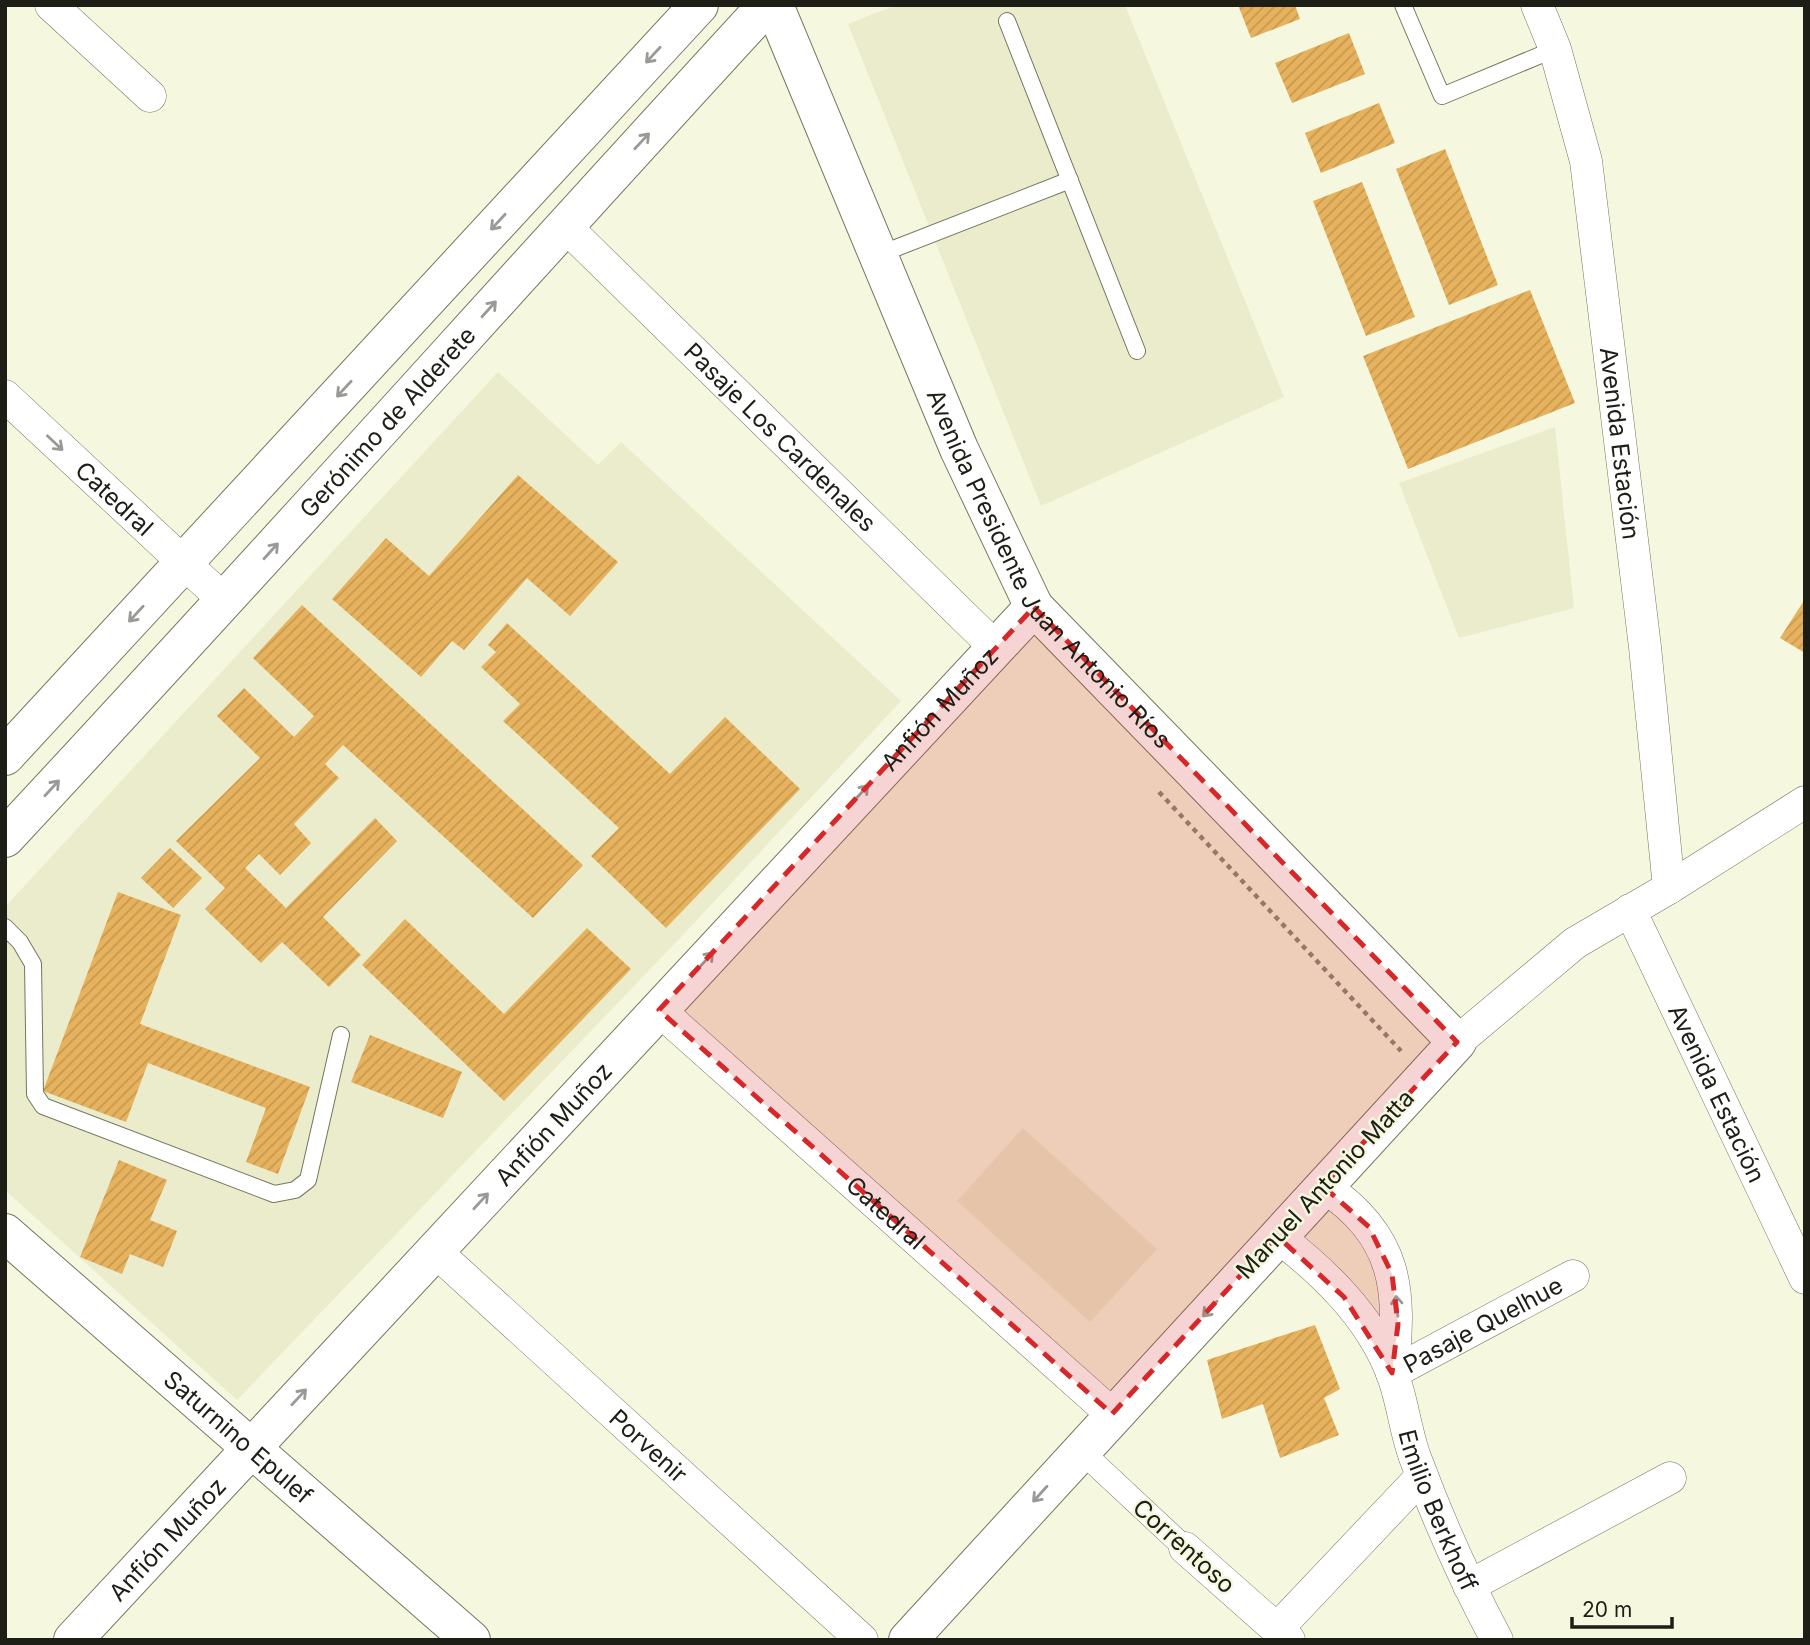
<svg xmlns="http://www.w3.org/2000/svg" width="1810" height="1645" viewBox="0 0 1810 1645" font-family="Inter,sans-serif">
<style>
.built{fill:#eaeccb}
.building{fill:url(#building-hatch)}
.lines{fill:none;stroke-linecap:round;stroke-linejoin:round}
.service-casing{stroke:#757760;stroke-width:18}
.pedestrian-casing{stroke:#757760;stroke-width:24}
.minor-casing{stroke:#757760;stroke-width:33}
.tertiary-casing{stroke:#757760;stroke-width:40}
.secondary-casing{stroke:#757760;stroke-width:40}
.path{stroke:#898b7a;stroke-width:4.5;stroke-dasharray:5 5;stroke-linecap:butt}
.service{stroke:#fff;stroke-width:16}
.pedestrian{stroke:#fff;stroke-width:23}
.minor{stroke:#fff;stroke-width:32}
.tertiary{stroke:#fff;stroke-width:38}
.secondary{stroke:#fff;stroke-width:38}
.oneway{stroke:#999a96}
.marked{fill:#d62828;fill-opacity:0.2;stroke:#d62828;stroke-width:5;stroke-dasharray:14 9;stroke-linejoin:round}
.labels{text-anchor:middle;dominant-baseline:central;stroke-width:5;stroke-linejoin:round;paint-order:stroke}
.street-label{font-size:24px;fill:#1d1e15;stroke:#f5f8de}
</style>
<defs>
<pattern id="building-hatch" width="6" height="6" patternUnits="userSpaceOnUse" patternTransform="scale(1.75)"><rect width="6" height="6" fill="#e7b25d"/><path d="M-1 1l2-2M0 6l6-6M5 7l2-2" fill="none" stroke="#c69950"/></pattern>
</defs>
<rect width="100%" height="100%" fill="#f5f8de"/>
<g class="built">
<polygon points="896,5 1125,5 1284,397 1041,506 848,24"/>
<polygon points="498,372 598,465 621,442 901,701 681,937 237,1400 5,1190 5,907"/>
<polygon points="1555,427 1574,608 1459,638 1399,483"/>
<polygon points="1023,1128 1157,1249 1090,1322 957,1201"/>
</g>
<g class="building">
<polygon points="1238,5 1295,5 1300,19 1251,38"/>
<polygon points="1349,33 1365,74 1292,103 1275,63"/>
<polygon points="1379,103 1395,143 1321,173 1305,133"/>
<polygon points="1445,149 1498,285 1449,305 1396,169"/>
<polygon points="1362,182 1415,317 1366,336 1313,201"/>
<polygon points="1530,290 1575,403 1408,469 1363,356"/>
<polygon points="518,475 618,562 570,616 527,578 464,650 452,641 421,677 332,599 386,538 429,576"/>
<polygon points="1805,599 1805,653 1780,638"/>
<polygon points="302,605 583,865 533,918 343,745 325,764 339,778 294,824 311,843 280,875 259,854 245,868 286,908 375,818 397,841 323,917 361,955 329,987 282,942 261,963 205,909 225,888 176,841 260,758 217,716 244,688 294,737 314,716 253,658"/>
<polygon points="507,623 670,774 725,717 800,789 666,928 591,856 619,828 503,721 520,704 481,667 496,652 488,645"/>
<polygon points="170,848 202,878 173,908 141,878"/>
<polygon points="118,892 181,915 140,1024 310,1087 278,1174 246,1162 266,1108 148,1063 126,1122 43,1091"/>
<polygon points="405,919 504,1014 587,928 631,969 504,1101 362,965"/>
<polygon points="370,1035 462,1072 443,1118 351,1082"/>
<polygon points="119,1160 167,1180 150,1220 177,1231 163,1267 130,1254 122,1274 80,1257"/>
<polygon points="1315,1325 1340,1389 1324,1398 1339,1435 1280,1458 1263,1404 1222,1419 1207,1360"/>
</g>
<g class="lines">
<g class="service-casing">
<g id="service">
<polyline points="1403,5 1442,96 1555,49"/>
<polyline points="1007,21 1137,351"/>
<polyline points="878,255 1070,180"/>
<polyline points="5,927 20,942 33,964 35,1094 43,1106 274,1194 295,1190 308,1180 341,1035"/>
</g>
</g>
<g class="pedestrian-casing">
<polyline id="pedestrian" points="1080,1450 1185,1548"/>
</g>
<g class="minor-casing">
<g id="minor">
<polyline points="51,5 150,96"/>
<path id="s1" d="M1537 5 1555 49 1586 161 1645 647 1669 888"/>
<path id="s2" d="M564 225 996 648"/>
<path id="s3" d="M5 396 225 601"/>
<path id="s4" d="M1630 910 1805 1278"/>
<path id="s5" d="M659 1010 1112 1414"/>
<polyline points="1457,1042 1575,943 1669,888 1805,802"/>
<path d="M1323 1186C1398 1236 1402 1290 1392 1373"/>
<path id="s6" d="M1277 1236C1324 1272 1370 1316 1392 1373 1403 1401 1405 1432 1416 1460 1439 1522 1466 1582 1497 1640"/>
<path id="s7" d="M435 1251 862 1640"/>
<path id="s8" d="M1392 1373 1573 1276"/>
<polyline points="1185,1548 1289,1640"/>
<polyline points="1469,1586 1670,1478"/>
<polyline points="1277,1629 1422,1476"/>
</g>
</g>
<g class="tertiary-casing">
<g id="tertiary">
<path id="s9" d="M774 5 959 449 1034 607 1457 1042 908 1640"/>
<path id="s10" d="M73 1640 1034 607"/>
</g>
</g>
<g class="secondary-casing">
<g id="secondary">
<polyline points="5,756 699,5"/>
<path id="s11" d="M5 838C262 563 512 282 767 5"/>
<path id="s12" d="M5 1233 471 1640"/>
</g>
</g>
<polyline class="path" points="1159,792 1401,1051"/>
<use href="#service" class="service"/>
<use href="#pedestrian" class="pedestrian"/>
<use href="#minor" class="minor"/>
<use href="#tertiary" class="tertiary"/>
<use href="#secondary" class="secondary"/>
</g>
<defs><path id="oneway-shaft" d="M-6 0H5M1.5-3L5.5 0L1.5 3" fill="none" stroke-width="1.6" stroke-linecap="round" stroke-linejoin="round" transform="scale(1.75)"/></defs>
<g class="oneway">
<use href="#oneway-shaft" transform="translate(653 55) rotate(133)"/>
<use href="#oneway-shaft" transform="translate(642 141) rotate(-47)"/>
<use href="#oneway-shaft" transform="translate(498 222) rotate(133)"/>
<use href="#oneway-shaft" transform="translate(489 309) rotate(-48)"/>
<use href="#oneway-shaft" transform="translate(344 389) rotate(133)"/>
<use href="#oneway-shaft" transform="translate(55 443) rotate(43)"/>
<use href="#oneway-shaft" transform="translate(271 551) rotate(-48)"/>
<use href="#oneway-shaft" transform="translate(136 614) rotate(133)"/>
<use href="#oneway-shaft" transform="translate(52 788) rotate(-47)"/>
<use href="#oneway-shaft" transform="translate(861 793) rotate(-47)"/>
<use href="#oneway-shaft" transform="translate(706 960) rotate(-47)"/>
<use href="#oneway-shaft" transform="translate(481 1201) rotate(-47)"/>
<use href="#oneway-shaft" transform="translate(1397 1306) rotate(-95)"/>
<use href="#oneway-shaft" transform="translate(1210 1309) rotate(133)"/>
<use href="#oneway-shaft" transform="translate(299 1397) rotate(-47)"/>
<use href="#oneway-shaft" transform="translate(1040 1494) rotate(132)"/>
</g>
<path class="marked" d="M1034 607 1457 1042 1323 1186 1369 1227 1392 1274 1398 1324 1392 1373 1344 1297 1277 1236 1112 1414 659 1010Z"/>
<g class="labels">
<g class="street-label">
<text stroke="none"><textPath href="#s11" startOffset="565">Gerónimo de Alderete</textPath></text>
<text stroke="none"><textPath href="#s2" startOffset="303">Pasaje Los Cardenales</textPath></text>
<text stroke="none"><textPath href="#s1" startOffset="448">Avenida Estación</textPath></text>
<text stroke="none"><textPath href="#s3" startOffset="150">Catedral</textPath></text>
<text stroke="none"><textPath href="#s9" startOffset="632">Avenida Presidente Juan Antonio Ríos</textPath></text>
<text stroke="none"><textPath href="#s10" startOffset="1272">Anfión Muñoz</textPath></text>
<text stroke="none"><textPath href="#s4" startOffset="203">Avenida Estación</textPath></text>
<text stroke="none"><textPath href="#s10" startOffset="705">Anfión Muñoz</textPath></text>
<text transform="translate(1325 1184) rotate(-47)">Manuel Antonio Matta</text>
<text stroke="none"><textPath href="#s5" startOffset="304">Catedral</textPath></text>
<text stroke="none"><textPath href="#s8" startOffset="103">Pasaje Quelhue</textPath></text>
<text stroke="none"><textPath href="#s12" startOffset="310">Saturnino Epulef</textPath></text>
<text stroke="none"><textPath href="#s7" startOffset="289">Porvenir</textPath></text>
<text stroke="none"><textPath href="#s6" startOffset="326">Emilio Berkhoff</textPath></text>
<text stroke="none"><textPath href="#s10" startOffset="138">Anfión Muñoz</textPath></text>
<text transform="translate(1184 1546) rotate(42)">Correntoso</text>
</g>
</g>
<rect width="1810" height="1645" fill="none" stroke="#1d1e15" stroke-width="14"/>
<path d="M1572 1617v10h100v-10" fill="none" stroke="#1d1e15" stroke-width="3.5"/>
<text x="1582" y="1617" font-size="21" fill="#1d1e15" stroke="#f5f8de" stroke-width="5" paint-order="stroke">20 m</text>
</svg>
